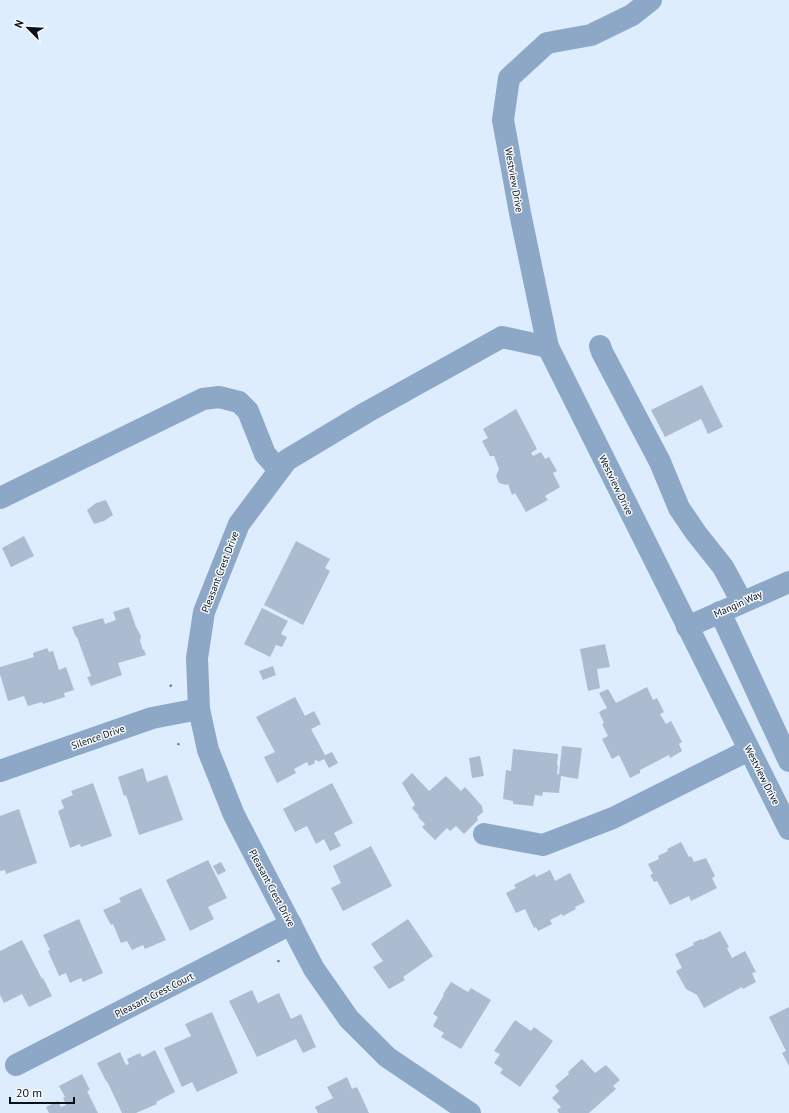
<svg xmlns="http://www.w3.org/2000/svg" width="789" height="1113" viewBox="0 0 789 1113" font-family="'PT Sans',sans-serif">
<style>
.building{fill:#abbcd0}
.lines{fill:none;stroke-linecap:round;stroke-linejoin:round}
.path{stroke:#6e7883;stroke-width:2.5;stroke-dasharray:2 3;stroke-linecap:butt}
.minor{stroke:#8da8c6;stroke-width:22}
.labels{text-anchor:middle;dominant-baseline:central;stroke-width:3;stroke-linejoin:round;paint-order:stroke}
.street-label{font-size:10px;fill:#0a1117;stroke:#f5f9fd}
</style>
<rect width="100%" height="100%" fill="#deedfd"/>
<g class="building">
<polygon points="702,385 723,427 708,434 701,419 665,437 651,410"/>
<polygon points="516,409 537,449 531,453 533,456 541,452 545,459 549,457 557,471 553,473 560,487 545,496 548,500 526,512 515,493 512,495 508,484 506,485 499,483 496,476 499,469 494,456 490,456 482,441 488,438 483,429"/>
<polygon points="106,500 113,515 104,521 94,524 87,510 96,503"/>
<polygon points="24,536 34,556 11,567 2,548"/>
<polygon points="296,541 330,559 325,568 330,571 303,625 264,605"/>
<polygon points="129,607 136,627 141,636 140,641 143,650 144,650 146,655 118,663 122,675 91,686 87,677 91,676 77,637 76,637 72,627 103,618 105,624 116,620 113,612"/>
<polygon points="262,608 288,621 281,634 287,637 282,647 276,645 270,657 244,644"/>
<polygon points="605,644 610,667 597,669 600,688 588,691 580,649"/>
<polygon points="47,648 49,652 53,651 59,670 66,667 74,690 64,693 65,697 43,704 42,702 28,706 24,696 8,701 0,674 0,667 34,657 33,653"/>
<polygon points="273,666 276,675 263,680 259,671"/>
<polygon points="647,687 653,700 657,698 664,712 660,714 666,724 671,721 682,742 679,744 682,751 670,758 669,755 640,770 640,773 630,778 619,755 612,759 602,739 608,736 602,724 604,723 599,712 607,708 599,693 608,689 616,703"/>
<polygon points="295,697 305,716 314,711 321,724 311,729 325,755 332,752 338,763 329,768 324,759 318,762 317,760 314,761 315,763 309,766 307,762 294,769 296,773 277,783 264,757 275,752 256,717"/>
<polygon points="562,746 582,748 578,779 561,776 559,793 543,792 542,796 535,795 533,806 513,804 513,801 503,799 506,770 511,771 513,749 558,754 557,765 558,766 557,774 559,774"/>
<polygon points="480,756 484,776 472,778 469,758"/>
<polygon points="143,768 147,782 167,775 183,820 139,835 126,795 124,796 118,777"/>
<polygon points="412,773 429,791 446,776 461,791 465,787 482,806 483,812 477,817 478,820 464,834 456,826 450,831 447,828 435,840 422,827 425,824 418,817 419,816 412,808 415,805 402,783"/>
<polygon points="93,783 112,836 81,847 80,844 70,848 58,811 64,808 61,800 73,795 71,791"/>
<polygon points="332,783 353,823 334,833 341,846 330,851 324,839 316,844 307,826 295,832 283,809"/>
<polygon points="19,809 37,863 6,874 5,870 0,871 0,816"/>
<polygon points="681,842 689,857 691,856 694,862 706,858 715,876 712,878 717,888 691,901 689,896 670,905 657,881 654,882 650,875 653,874 648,864 659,859 658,856 668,851 667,849"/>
<polygon points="371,846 392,886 343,911 331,888 341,883 333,866"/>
<polygon points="208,860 227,898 208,907 214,919 190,931 166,880"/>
<polygon points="221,862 226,871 218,875 213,866"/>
<polygon points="550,870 555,881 570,873 585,902 575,907 576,909 563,916 562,914 550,920 552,924 538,931 536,927 534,928 525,909 516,913 506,893 516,888 514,885 535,874 536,877"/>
<polygon points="141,888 166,940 145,949 143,945 132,950 127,941 121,943 113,924 111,925 103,910 121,902 119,898"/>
<polygon points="79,919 103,973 83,982 81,978 70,983 66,973 59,976 48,951 50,950 43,935"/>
<polygon points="408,919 433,956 403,977 405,980 389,989 373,967 383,961 371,944"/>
<polygon points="720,931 729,947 727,948 732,958 745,951 756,972 752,973 756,982 743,989 742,987 704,1008 697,995 686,989 676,971 682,968 675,954 694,945 693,943 701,939 702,940"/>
<polygon points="22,940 42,979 43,978 52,996 29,1007 22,994 4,1003 0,995 0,951"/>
<polygon points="451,982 468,992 471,988 491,1000 461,1049 441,1037 444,1033 433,1026 438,1017 433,1014 444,995 443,994"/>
<polygon points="252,990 258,1003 279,993 291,1019 301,1014 316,1047 303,1053 296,1039 257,1057 229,1001"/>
<polygon points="789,1007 789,1066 782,1053 786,1051 769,1017"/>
<polygon points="212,1012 238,1073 197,1092 192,1082 182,1087 164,1048 191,1036 185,1024"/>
<polygon points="515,1020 531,1031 534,1027 553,1041 520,1087 500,1073 503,1069 494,1063 500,1054 494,1051"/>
<polygon points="155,1050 175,1092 156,1102 157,1104 136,1113 122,1113 107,1081 106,1081 97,1063 120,1052 126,1065 129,1064 127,1059 140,1053 142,1057"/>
<polygon points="582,1059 595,1073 606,1065 620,1080 613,1086 616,1089 589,1113 559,1113 557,1110 561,1107 552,1098 559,1091 555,1086 569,1074 568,1072"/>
<polygon points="82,1074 90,1090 87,1091 98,1113 49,1113 46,1107 58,1101 61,1107 66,1105 63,1098 65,1097 59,1086"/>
<polygon points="347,1077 352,1089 357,1087 369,1113 318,1113 315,1107 333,1098 327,1087"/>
</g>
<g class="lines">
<g class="path">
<polyline points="170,685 172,687"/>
<polyline points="178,745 179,743"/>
<polyline points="278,962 279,960"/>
</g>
<g class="minor">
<polyline points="651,0 632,15 591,35 547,43 509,78 503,120 520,213 548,347 789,829"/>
<polyline points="600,346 602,352 660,462 679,508 696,533 723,567 742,602"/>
<polyline points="0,498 203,399 219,397 239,402 248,411 265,454 279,470"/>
<polyline points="720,612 789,761"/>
<polyline points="687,627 789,582"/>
<polyline points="0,771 152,718 199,709"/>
<polyline points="484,834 543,845 613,818 749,750"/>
<polyline points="16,1065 291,924"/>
<polyline points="470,1113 387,1057 349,1019 314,969 234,815 208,750 199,709 197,658 204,612 239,524 287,460 367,412 502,337 548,347"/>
</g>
</g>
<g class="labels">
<g class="street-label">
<text transform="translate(514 180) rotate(80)">Westview Drive</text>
<text transform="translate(616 485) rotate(64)">Westview Drive</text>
<text transform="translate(220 572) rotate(-69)">Pleasant Crest Drive</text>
<text transform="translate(738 604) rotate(-24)">Mangin Way</text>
<text transform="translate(98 737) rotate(-19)">Silence Drive</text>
<text transform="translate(762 775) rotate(63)">Westview Drive</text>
<text transform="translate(272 888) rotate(62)">Pleasant Crest Drive</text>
<text transform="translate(154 995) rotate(-27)">Pleasant Crest Court</text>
</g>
</g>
<g transform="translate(28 28) rotate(294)" stroke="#f5f9fd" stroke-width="3" paint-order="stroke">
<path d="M0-3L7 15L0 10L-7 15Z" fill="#0a1117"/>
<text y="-6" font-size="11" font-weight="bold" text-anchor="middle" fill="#0a1117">N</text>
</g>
<path d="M10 1097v6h64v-6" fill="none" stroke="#0a1117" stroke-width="2"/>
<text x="16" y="1097" font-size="12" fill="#0a1117" stroke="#f5f9fd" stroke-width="3" paint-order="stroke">20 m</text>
</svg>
